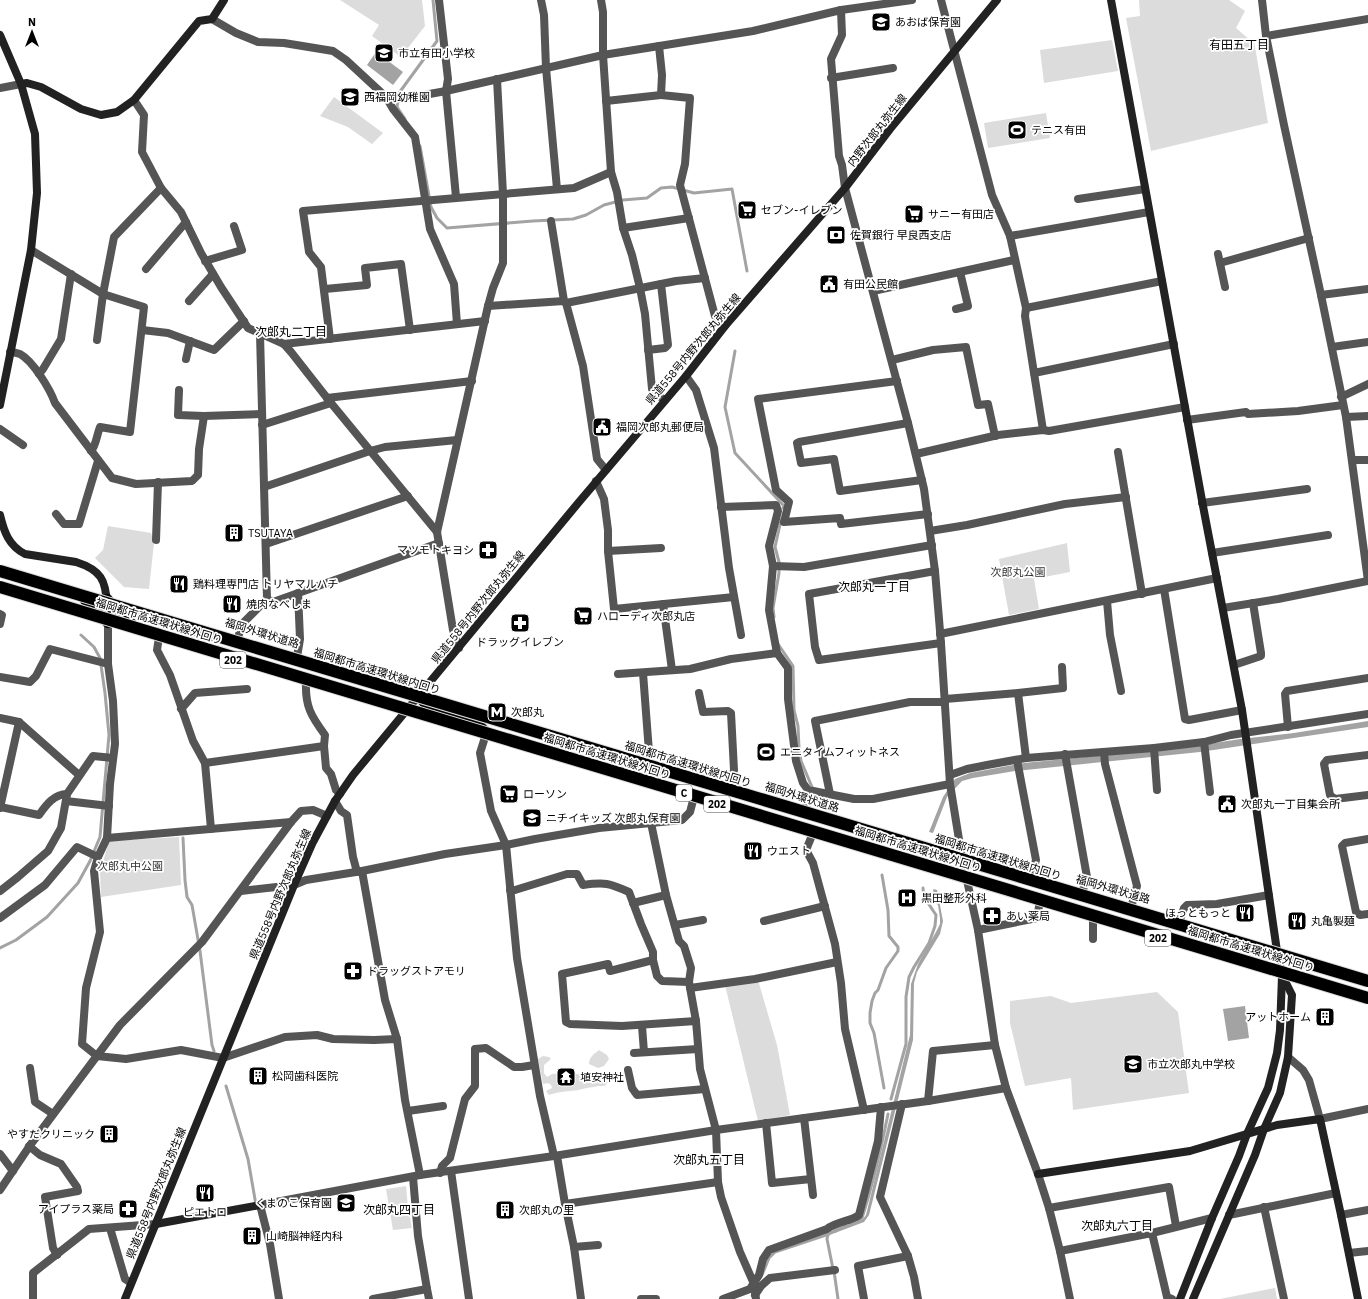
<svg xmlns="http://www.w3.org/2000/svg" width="1368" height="1299" viewBox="0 0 1368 1299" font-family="'IBM Plex Sans','Noto Sans JP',sans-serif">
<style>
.green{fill:#dcdcdc}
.water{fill:#a3a3a3}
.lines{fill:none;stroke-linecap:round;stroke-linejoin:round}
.stream{stroke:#a3a3a3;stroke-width:3}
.highway-casing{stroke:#dbdbdb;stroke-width:14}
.street{stroke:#555;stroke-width:8}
.secondary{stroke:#222;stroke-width:8}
.highway{stroke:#000;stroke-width:12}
.highway-bridge-casing{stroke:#dbdbdb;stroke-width:14;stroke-linecap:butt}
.highway-bridge{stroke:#000;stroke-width:12}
.labels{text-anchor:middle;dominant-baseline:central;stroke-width:3.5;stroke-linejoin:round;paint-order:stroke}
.shield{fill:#fff;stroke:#4c4c4c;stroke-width:1}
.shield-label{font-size:10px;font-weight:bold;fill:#000}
.poi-label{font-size:11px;fill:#000;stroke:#fff;text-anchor:start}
.street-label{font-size:11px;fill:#000;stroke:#fff}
.park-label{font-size:11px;fill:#333;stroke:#fff}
.neighbourhood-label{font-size:12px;fill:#000;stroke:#fff}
</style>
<rect width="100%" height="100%" fill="#fff"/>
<g class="green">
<polygon points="340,0 422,0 425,26 401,57 372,36 379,25"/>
<polygon points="1139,0 1229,0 1245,11 1236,28 1251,41 1254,41 1268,123 1151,151 1126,18 1140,16"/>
<polygon points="1112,40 1118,71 1044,83 1040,50"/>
<polygon points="334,97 383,133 372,144 348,127 320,116"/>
<polygon points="1046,113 1050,138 988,148 984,123"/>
<polygon points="108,526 151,533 154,543 149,589 124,587 95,558 103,550"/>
<polygon points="1067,543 1070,572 1034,579 1039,609 1009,615 999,559"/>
<polygon points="179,837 181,885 101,897 100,872 109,841"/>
<polygon points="758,980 777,1045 790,1115 758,1121 725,985"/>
<polygon points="1157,992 1178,1012 1189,1093 1073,1110 1071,1078 1025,1086 1010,1023 1010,1001 1051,996 1071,1003"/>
<path d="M599 1050 607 1055 609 1059 604 1066 598 1068 589 1064C589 1057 594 1054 599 1050Z"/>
<path d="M543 1056 549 1057 551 1059 544 1065V1073L547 1077 552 1074 563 1073H572L586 1076 593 1074 606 1077 609 1080 605 1086C603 1085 581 1089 579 1090 570 1091 557 1092 549 1095L546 1091 552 1088 551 1085 548 1083 543 1084 538 1059Z"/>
<polygon points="406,1186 408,1208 412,1228 393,1230 386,1189"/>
<polygon points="1275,1288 1277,1299 1220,1299"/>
</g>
<g class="water">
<polygon points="376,52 403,72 393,85 367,65"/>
<polygon points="1368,721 1368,727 1200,752 1015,771 973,778 962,781 947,797 933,833 929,832 943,797 955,779 970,773 1024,763 1196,746 1240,739 1294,733"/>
<polygon points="933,889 937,890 943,921 940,934 917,972 914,983 913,1040 869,1215 864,1222 827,1236 825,1233 863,1219 866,1215 910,1035 911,984 918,964 936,932 940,924 940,918 938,905 935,902 933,895 934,894"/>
<polygon points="1245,1006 1249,1038 1228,1041 1223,1009"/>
</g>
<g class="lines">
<g class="stream">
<polyline points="405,119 397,107 399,93 437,41 433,0"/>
<polyline points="420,146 431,207 437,218 447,228 533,221 573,219 586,215 604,205 623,200 647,198 661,188 672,187 694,193 732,189 747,271"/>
<polyline points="735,351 725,407 735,453 784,506 783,508"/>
<polyline points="774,617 773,608 779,573 779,562 775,547 781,520"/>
<polyline points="778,644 793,666 794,710 798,726 799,748 801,761 812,787"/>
<polyline points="183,838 185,880 187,897 192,905 200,951 212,1045 214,1051"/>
<polyline points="882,875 888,910 889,936 898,947 898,951 886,968 878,990 875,993 872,1001 870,1013 870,1023 874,1033 884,1088"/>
<polyline points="0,948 16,940 47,917 78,883 90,861 100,837 109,735 105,693 100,658 94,647 81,635"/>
<polyline points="226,1086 248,1159 256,1205"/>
<polyline points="891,1099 906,1044 906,997 909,977 914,967 929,943 935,926 936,915 924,897 923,888"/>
<path d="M857 1220 862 1218C873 1184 881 1149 888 1114"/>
<polyline points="836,1231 835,1229 845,1225"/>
<polyline points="828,1234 827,1239 833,1269"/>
<polyline points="834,1271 838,1299"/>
<polyline points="762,1275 769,1258 775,1252 829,1234"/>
</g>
<g class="highway-casing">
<g id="highway">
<polyline points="86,600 100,607 108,622"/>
<path d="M107 600C113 613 116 618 130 623"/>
<path d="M420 695C428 713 453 711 470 718 476 721 481 729 486 734"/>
</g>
</g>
<g class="street">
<polyline points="439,0 448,79 446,91 456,197"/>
<polyline points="541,0 544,15 546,68 557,189"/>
<polyline points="601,0 603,12 603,55 611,172 617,192 623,228 632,255 640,288 645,314 652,389 654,393 665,400"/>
<polyline points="941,0 992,195 1010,236 1026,308 1025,316 1043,430"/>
<polyline points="1262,0 1266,36 1284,125 1321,295 1346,417 1368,581"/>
<polyline points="841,10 842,35 831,59 839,156 842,165 845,188 908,423 924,489 935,571 941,643 950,784 962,858 978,930 995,1045 1006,1088 1038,1174 1049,1208 1060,1251 1070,1299"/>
<polyline points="212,19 236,33 258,42 284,43 333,51 346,60 386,97 393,109 415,137 430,229 454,284 457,324"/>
<polyline points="1266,36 1368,19"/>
<polyline points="659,46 662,75 661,95 690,98 685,164 680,185 715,316 725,326"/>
<polyline points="831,78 893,68"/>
<polyline points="0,88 21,84"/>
<polyline points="386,97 392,99 402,99 446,91 603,55 753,31 841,10 912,0"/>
<polyline points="134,100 144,115 142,152 161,188 181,212 201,253 221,287 248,328 284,344 291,352 331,403 437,532"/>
<polyline points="606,101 661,95"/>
<polyline points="1078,199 1145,189"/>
<polyline points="551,221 564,301"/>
<polyline points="623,228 689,218"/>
<polyline points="1010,236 1149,212"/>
<path d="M31 250 103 294 144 307 130 432 100 427C97 434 96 446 91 451"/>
<polyline points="1218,254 1225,287"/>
<polyline points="205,261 242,250 234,226"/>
<polyline points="1220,263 1309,238"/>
<polyline points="146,269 186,222"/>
<polyline points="325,289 367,285 365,268 401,264 410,330"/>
<polyline points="873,291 1014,260"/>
<polyline points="1321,295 1368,289"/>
<polyline points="189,301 213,274"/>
<polyline points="566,303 676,281 705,278"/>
<polyline points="488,306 564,301 566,303 583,366 597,459 606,470"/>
<polyline points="1026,308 1162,281"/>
<polyline points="956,309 968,306 960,272"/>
<polyline points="142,330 168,333 214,350 244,321"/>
<polyline points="330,339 321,267 309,252 303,211 574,188 611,172"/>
<polyline points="97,340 103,294 114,237 161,188"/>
<polyline points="284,344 485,321"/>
<polyline points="1332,347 1368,342"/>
<polyline points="648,350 665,348 668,345 661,284"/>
<path d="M10 352C13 352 17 353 20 354 33 361 50 389 55 403L112 478 136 484 192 481 198 475 199 449 204 416"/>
<polyline points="186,359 190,341"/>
<polyline points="892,360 933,350 966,347 978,405 988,404 995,436"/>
<polyline points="1034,373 1174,344"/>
<polyline points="39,374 43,369 61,339 71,274"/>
<polyline points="686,376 696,390 714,448 729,568 741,635"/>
<polyline points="897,381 758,399 776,490 789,502 784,522 840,518 841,524 928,514"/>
<polyline points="179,390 178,415 204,416 262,414"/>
<polyline points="1341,397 1368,384"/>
<polyline points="327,398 472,381"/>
<polyline points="1346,417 1368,416"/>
<polyline points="1187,420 1246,412 1248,414 1298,411 1343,405"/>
<polyline points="908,423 799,442 797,443 801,463 834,459 840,491 922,480"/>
<polyline points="262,425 331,403"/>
<polyline points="0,429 23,445"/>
<polyline points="1118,452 1142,594"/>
<polyline points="916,454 998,435 1043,430 1049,431 1185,407"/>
<polyline points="1352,460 1368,460"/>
<polyline points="596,481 604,499 608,530 608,551 614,609 734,597"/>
<polyline points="264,487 370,451 385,447 457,440"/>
<polyline points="1202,503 1307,489"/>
<polyline points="721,507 776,505 778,511 769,546 773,566 769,610 777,653 788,668 788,699 796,761 803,783 808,790 854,799 873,799 950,784"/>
<polyline points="56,514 64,524 79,524 98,461"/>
<polyline points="930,531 967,525 1065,504 1126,497"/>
<polyline points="156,540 158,482"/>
<polyline points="266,544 408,496"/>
<polyline points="608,551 661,548"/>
<polyline points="1212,553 1328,535"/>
<polyline points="773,566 804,567 932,545"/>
<polyline points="935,571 809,594 815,647 819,660 941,643"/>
<polyline points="1164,589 1185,719 1189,720 1242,710"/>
<polyline points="267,599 273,602 439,543"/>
<polyline points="1107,601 1110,635 1121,691"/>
<polyline points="663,604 672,670"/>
<polyline points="1223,608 1278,599 1368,581"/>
<polyline points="0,614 2,615 0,624"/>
<polyline points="108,622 108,664 113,701 115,744 110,784 107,838 98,857 94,871 100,932 86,988 82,1044 97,1056 126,1059 181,1050 223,1058 285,1037 317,1035 333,1039 374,1040 397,1039"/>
<polyline points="940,634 1217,578"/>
<polyline points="159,637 157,650 170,675 193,741 205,763 211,829"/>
<polyline points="237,640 243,623 267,599 260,334"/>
<polyline points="459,648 453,630 437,532 488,306 493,288 503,263 503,194 497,79"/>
<polyline points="297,657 300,639 298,593"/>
<polyline points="1234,665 1261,656 1261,653 1253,603"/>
<polyline points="643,673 649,752 646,763"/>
<polyline points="618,674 690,669 731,659 777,653"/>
<polyline points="0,677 30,682 36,676 50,649 108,664"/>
<path d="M306 682C305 706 311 716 325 735L324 746 326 768 331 774 336 790 340 794"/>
<polyline points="699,693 703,712 728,711 731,713 734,770 730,789"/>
<polyline points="1018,693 1026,758"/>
<polyline points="945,699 1018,693 1063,688 1062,667"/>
<polyline points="181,709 195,693 247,689"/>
<polyline points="0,718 19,722 79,775"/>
<polyline points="1288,727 1285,694 1287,691 1368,678"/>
<polyline points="486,734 480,753 491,811 506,845 517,958 540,1096 554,1156"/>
<polyline points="1204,742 1210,792"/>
<polyline points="1154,748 1157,790"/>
<polyline points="1104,752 1105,764 1137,886 1131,908"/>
<polyline points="1065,754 1087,877 1082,893"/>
<polyline points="1368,755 1327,760 1324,764 1330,795 1335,799 1368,795"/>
<polyline points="1017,760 1036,860 1031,878"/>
<polyline points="205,763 324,746"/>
<polyline points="950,775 967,769 987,765 1026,758 1154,748 1204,742 1231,735 1368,714"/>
<polyline points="830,794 815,721 910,702 945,702"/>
<polyline points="66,801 109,806"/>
<polyline points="335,801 341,811 347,815 353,857 357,872"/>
<path d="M0 807 39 815C46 805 54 794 67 794"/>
<polyline points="0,808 19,722"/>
<polyline points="803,810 816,792"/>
<polyline points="651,823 666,895 679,941 684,946 691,968 689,982 696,1021 700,1069 716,1130 718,1182 721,1197 740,1252 754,1284 756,1299"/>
<polyline points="813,833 806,850 813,863 835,944 841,983 845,1029 864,1110"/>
<polyline points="107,838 291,822"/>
<polyline points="1368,839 1345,843 1342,846 1356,912 1360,915 1368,914"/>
<polyline points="362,871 385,1000 397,1039 405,1100 420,1175"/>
<path d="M510 890H515L567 874H577L583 885C605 882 609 883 629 892L641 924 653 952V960"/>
<polyline points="0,891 18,877 48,851 61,828 67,794 93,756 113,758"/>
<polyline points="241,891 294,885 306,880 362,871 445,854 506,845 535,839 599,828 682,820 690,812 694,797"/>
<polyline points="633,903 666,895"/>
<polyline points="0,918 45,885 77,847 98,857"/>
<polyline points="764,921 825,906"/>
<polyline points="1179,923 1184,908 1187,905 1217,904 1269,895"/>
<polyline points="675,925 703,920"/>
<polyline points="978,930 1037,918 1040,901"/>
<polyline points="1093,939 1093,918"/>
<polyline points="689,982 662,981 657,976 653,960 610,971 608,964 562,974 566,1022 570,1024 622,1026 696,1021"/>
<polyline points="690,988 755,979 837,962"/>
<polyline points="642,1026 644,1052"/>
<polyline points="634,1053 698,1049"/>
<polyline points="1288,1057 1303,1070 1309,1080 1320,1119 1368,1109"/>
<polyline points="30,1068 35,1102 53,1114"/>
<polyline points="628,1070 632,1088 637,1095 705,1089"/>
<polyline points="928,1101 933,1051 995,1045"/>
<polyline points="902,1104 880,1197 908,1256 914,1277 918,1299"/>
<polyline points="408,1111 443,1106"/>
<polyline points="804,1118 813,1195"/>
<polyline points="766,1123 772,1183 811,1179"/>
<polyline points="29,1146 40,1155 61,1164 77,1187 78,1191 45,1197 53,1248 57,1255"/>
<polyline points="0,1154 13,1171"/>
<polyline points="557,1156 565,1204 574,1247 581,1299"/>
<polyline points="451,1171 469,1299"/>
<polyline points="440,1173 442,1166 450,1158 465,1099 475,1086 475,1049 486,1048 514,1067 522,1067 534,1065"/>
<polyline points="413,1177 418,1236 427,1289"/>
<polyline points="0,1190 31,1144 120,1025 202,942 291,822 301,811 313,810 327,816"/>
<polyline points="565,1204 718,1182"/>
<polyline points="1264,1207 1284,1299"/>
<polyline points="1049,1208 1169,1187 1176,1226"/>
<polyline points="1229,1215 1336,1193"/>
<polyline points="1341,1215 1368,1210"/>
<polyline points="110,1228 125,1279 131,1283"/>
<polyline points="1152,1233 1167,1297 1172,1299"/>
<polyline points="574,1247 598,1245"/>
<polyline points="1060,1251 1152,1233 1212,1218"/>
<polyline points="1349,1253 1368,1251"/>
<polyline points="755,1295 761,1286 770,1278 835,1270"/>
<polyline points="33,1299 33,1273 89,1229 156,1224"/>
<polyline points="279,1299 270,1244 260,1205 420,1175 554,1156 716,1130 928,1101 1006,1088"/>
<polyline points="373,1299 427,1289 429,1299"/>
<polyline points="641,1299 656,1299"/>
<path d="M723 1299 750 1289 759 1275 763 1259 769 1250 827 1229C837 1221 850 1222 859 1215L878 1141 881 1107"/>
<polyline points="864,1299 858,1266 908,1256"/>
</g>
<g class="secondary">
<polyline points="1111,0 1203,506 1242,710 1277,951 1282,975 1292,995 1288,1057 1280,1093 1264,1129 1255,1155 1193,1299"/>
<polyline points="0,35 21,84 35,134 37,193 31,250 0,405"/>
<polyline points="21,84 27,83 41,87 81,109 101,115 117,112 134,100 199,21 212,19 224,0"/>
<path d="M0 515C4 532 9 546 25 554L76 562C101 570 106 580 107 605"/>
<polyline points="1038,1174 1190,1151 1277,1125 1320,1119 1341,1215 1358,1299"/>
<polyline points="156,1224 260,1205"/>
<polyline points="125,1299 294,885 313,842 335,801 353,775 579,502 686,376 725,326 845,188 890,129 997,0"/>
<polyline points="1180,1299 1212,1218 1239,1156 1247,1134 1268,1088 1277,1053 1280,1030 1282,976"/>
</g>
<use href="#highway" class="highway"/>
<g class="highway-bridge-casing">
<g id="highway-bridge">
<polyline points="0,571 1368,981"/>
<polyline points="0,587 1368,998"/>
</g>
</g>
<use href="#highway-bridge" class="highway-bridge"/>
</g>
<defs>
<g id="school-square" transform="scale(1)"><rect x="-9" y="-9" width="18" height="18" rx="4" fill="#000" stroke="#fff"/><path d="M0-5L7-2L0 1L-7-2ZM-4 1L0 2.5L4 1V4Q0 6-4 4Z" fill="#fff"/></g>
<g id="stadium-square" transform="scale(1)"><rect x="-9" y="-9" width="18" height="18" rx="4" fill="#000" stroke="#fff"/><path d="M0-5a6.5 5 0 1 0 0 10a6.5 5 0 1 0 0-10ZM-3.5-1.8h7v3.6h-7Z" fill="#fff"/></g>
<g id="supermarket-square" transform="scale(1)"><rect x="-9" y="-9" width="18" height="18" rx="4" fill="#000" stroke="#fff"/><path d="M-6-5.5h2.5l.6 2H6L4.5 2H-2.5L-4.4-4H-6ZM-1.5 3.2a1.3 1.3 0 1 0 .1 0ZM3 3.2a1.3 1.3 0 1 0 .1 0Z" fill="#fff"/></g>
<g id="bank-square" transform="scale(1)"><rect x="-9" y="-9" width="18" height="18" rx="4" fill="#000" stroke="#fff"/><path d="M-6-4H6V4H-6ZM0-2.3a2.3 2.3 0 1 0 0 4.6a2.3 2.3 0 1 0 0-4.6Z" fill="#fff"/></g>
<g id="civic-square" transform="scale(1)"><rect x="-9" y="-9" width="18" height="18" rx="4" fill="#000" stroke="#fff"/><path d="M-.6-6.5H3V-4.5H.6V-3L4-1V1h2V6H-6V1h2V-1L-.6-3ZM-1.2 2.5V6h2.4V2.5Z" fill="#fff"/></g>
<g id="building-square" transform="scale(1)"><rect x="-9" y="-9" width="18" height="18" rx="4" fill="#000" stroke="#fff"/><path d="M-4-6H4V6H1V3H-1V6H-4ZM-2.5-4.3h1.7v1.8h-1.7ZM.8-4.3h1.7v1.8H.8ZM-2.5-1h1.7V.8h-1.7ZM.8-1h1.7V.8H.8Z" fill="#fff"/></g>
<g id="pharmacy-square" transform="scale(1)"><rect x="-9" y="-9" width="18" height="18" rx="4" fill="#000" stroke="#fff"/><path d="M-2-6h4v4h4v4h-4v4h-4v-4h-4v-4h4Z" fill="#fff"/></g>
<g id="restaurant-square" transform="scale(1)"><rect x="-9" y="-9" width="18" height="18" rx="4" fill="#000" stroke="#fff"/><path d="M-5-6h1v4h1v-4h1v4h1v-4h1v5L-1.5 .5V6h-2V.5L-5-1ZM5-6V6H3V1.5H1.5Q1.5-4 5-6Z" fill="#fff"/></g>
<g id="metro-square" transform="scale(1)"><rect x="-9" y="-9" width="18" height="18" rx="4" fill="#000" stroke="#fff"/><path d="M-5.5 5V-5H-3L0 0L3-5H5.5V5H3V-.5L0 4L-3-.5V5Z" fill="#fff"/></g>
<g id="hospital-square" transform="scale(1)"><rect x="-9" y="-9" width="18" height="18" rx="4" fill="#000" stroke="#fff"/><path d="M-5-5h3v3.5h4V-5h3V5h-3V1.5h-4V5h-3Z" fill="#fff"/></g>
<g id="temple-square" transform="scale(1)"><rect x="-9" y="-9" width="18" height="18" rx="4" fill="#000" stroke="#fff"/><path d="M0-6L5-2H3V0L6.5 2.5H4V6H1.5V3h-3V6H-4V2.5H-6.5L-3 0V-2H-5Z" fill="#fff"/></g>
</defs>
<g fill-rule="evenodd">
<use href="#school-square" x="881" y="22"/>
<use href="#school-square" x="384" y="53"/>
<use href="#school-square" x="350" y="97"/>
<use href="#stadium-square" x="1017" y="130"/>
<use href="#supermarket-square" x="747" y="210"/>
<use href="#supermarket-square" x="914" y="214"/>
<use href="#bank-square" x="836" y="235"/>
<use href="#civic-square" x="829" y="284"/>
<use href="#civic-square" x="602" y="427"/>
<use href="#building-square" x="234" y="533"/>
<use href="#pharmacy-square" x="488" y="550"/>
<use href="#restaurant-square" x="179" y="584"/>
<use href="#restaurant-square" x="232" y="604"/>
<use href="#supermarket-square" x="583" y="616"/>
<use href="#pharmacy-square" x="520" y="623"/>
<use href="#metro-square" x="497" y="712"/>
<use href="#stadium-square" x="766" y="752"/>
<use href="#supermarket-square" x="509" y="794"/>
<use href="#civic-square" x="1227" y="804"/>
<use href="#school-square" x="532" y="818"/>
<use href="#restaurant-square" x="753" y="851"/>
<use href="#hospital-square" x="907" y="898"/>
<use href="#restaurant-square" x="1245" y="913"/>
<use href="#pharmacy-square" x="992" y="916"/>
<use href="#restaurant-square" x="1297" y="921"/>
<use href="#pharmacy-square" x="353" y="971"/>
<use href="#building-square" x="1325" y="1017"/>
<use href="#school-square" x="1133" y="1064"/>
<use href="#building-square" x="258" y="1076"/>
<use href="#temple-square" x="566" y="1077"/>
<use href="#building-square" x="109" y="1134"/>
<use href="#restaurant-square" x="205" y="1193"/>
<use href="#school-square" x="346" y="1203"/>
<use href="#pharmacy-square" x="128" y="1209"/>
<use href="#building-square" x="505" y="1210"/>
<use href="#building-square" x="252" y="1236"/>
</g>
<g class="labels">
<g class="shield">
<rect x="220" y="652" width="26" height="16" rx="3"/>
<rect x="676" y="785" width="16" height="16" rx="3"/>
<rect x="704" y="796" width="26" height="16" rx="3"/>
<rect x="1145" y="930" width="26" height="16" rx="3"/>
</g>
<g class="shield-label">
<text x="233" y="660">202</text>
<text x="684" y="793">C</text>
<text x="717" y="804">202</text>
<text x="1158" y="938">202</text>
</g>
<g class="poi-label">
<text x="895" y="22">あおば保育園</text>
<text x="398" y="53">市立有田小学校</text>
<text x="364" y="97">西福岡幼稚園</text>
<text x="1031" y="130">テニス有田</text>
<text x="761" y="210">セブン-イレブン</text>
<text x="928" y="214">サニー有田店</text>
<text x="850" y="235">佐賀銀行 早良西支店</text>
<text x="843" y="284">有田公民館</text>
<text x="616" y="427">福岡次郎丸郵便局</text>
<text x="248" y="533">TSUTAYA</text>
<text x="474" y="550" text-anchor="end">マツモトキヨシ</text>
<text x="193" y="584">鶏料理専門店 トリヤマルハチ</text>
<text x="246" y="604">焼肉なべしま</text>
<text x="597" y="616">ハローディ次郎丸店</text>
<text x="520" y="642" text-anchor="middle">ドラッグイレブン</text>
<text x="511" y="712">次郎丸</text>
<text x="780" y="752">エニタイムフィットネス</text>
<text x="523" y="794">ローソン</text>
<text x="1241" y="804">次郎丸一丁目集会所</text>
<text x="546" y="818">ニチイキッズ 次郎丸保育園</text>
<text x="767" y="851">ウエスト</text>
<text x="921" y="898">黒田整形外科</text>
<text x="1231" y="913" text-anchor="end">ほっともっと</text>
<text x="1006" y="916">あい薬局</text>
<text x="1311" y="921">丸亀製麺</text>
<text x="367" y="971">ドラッグストアモリ</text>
<text x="1311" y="1017" text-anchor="end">アットホーム</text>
<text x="1147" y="1064">市立次郎丸中学校</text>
<text x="272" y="1076">松岡歯科医院</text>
<text x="580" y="1077">埴安神社</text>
<text x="95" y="1134" text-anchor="end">やすだクリニック</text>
<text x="332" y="1203" text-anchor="end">くまのこ保育園</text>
<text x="114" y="1209" text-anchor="end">アイプラス薬局</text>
<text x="519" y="1210">次郎丸の里</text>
<text x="205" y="1212" text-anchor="middle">ピエトロ</text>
<text x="266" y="1236">山崎脳神経内科</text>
</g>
<g class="street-label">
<text transform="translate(877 130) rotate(-52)">内野次郎丸弥生線</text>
<text transform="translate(693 349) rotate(-50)">県道558号内野次郎丸弥生線</text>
<text transform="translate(478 607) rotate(-51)">県道558号内野次郎丸弥生線</text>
<text transform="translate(159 621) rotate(17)">福岡都市高速環状線外回り</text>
<text transform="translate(262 633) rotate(17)">福岡外環状道路</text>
<text transform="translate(377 671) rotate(17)">福岡都市高速環状線内回り</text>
<text transform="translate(607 756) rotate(17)">福岡都市高速環状線外回り</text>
<text transform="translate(688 764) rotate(17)">福岡都市高速環状線内回り</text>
<text transform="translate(802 797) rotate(17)">福岡外環状道路</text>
<text transform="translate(918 849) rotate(17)">福岡都市高速環状線外回り</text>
<text transform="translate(998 857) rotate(17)">福岡都市高速環状線内回り</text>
<text transform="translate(1113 889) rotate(16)">福岡外環状道路</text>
<text transform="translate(280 894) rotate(-67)">県道558号内野次郎丸弥生線</text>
<text transform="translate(1251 949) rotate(17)">福岡都市高速環状線外回り</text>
<text transform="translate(156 1193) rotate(-68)">県道558号内野次郎丸弥生線</text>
</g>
<g class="park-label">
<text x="1018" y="572">次郎丸公園</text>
<text x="130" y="866">次郎丸中公園</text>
</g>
<g class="neighbourhood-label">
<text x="1239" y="44">有田五丁目</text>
<text x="291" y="331">次郎丸二丁目</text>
<text x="874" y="586">次郎丸一丁目</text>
<text x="709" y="1159">次郎丸五丁目</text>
<text x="399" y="1209">次郎丸四丁目</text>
<text x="1117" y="1225">次郎丸六丁目</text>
</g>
</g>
<g transform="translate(32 32)" stroke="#ffffff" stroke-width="3" paint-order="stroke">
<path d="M0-3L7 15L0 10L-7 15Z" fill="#000000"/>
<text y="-6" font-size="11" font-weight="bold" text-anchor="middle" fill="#000000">N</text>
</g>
</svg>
